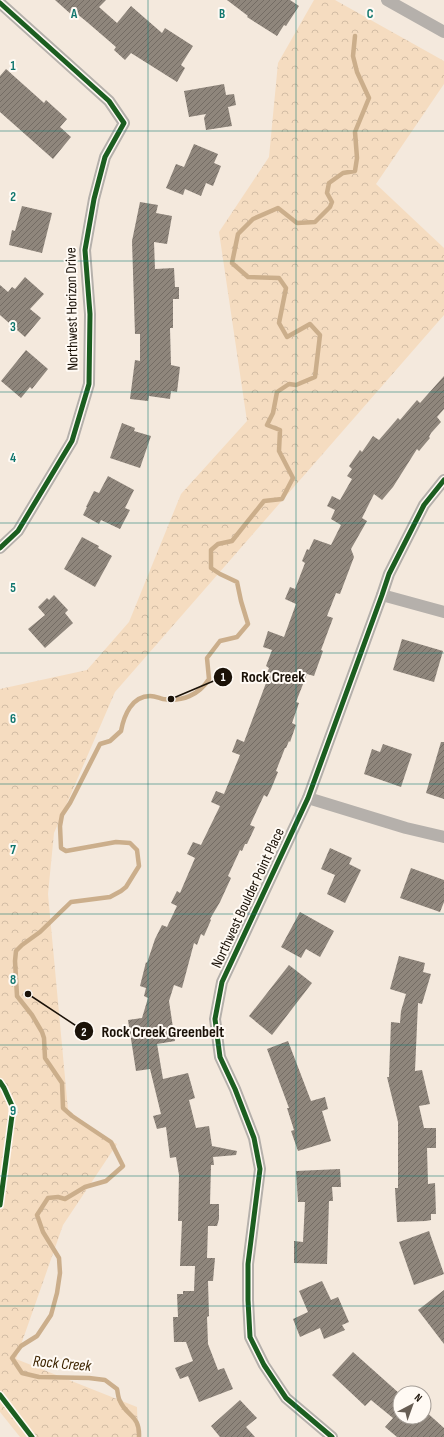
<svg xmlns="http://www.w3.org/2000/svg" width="444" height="1437" viewBox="0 0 444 1437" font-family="'Sofia Sans Condensed',sans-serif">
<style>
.park{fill:url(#park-crowns)}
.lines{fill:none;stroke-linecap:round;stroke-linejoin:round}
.stream{stroke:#cbae8b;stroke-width:4.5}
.building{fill:url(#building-hatch)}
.minor{stroke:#b5b0ab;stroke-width:12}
.cycleway-casing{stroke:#fffaf4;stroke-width:8}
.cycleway{stroke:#1b5e20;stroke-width:5}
.grid{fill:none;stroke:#0f766e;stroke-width:1;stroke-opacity:0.55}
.labels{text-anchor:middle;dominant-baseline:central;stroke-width:4;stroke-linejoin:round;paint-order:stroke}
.street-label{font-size:15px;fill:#1b1208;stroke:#fffaf4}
.water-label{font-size:16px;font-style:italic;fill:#3d2400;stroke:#fffaf4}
.grid-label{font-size:13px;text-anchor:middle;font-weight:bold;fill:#0f766e;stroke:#fffaf4;stroke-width:4;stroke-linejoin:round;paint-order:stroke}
.leader{fill:none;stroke:#1b1208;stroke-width:1.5}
.callout-dot{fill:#1b1208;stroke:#fffaf4;stroke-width:1.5}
.mark-label{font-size:12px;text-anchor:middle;font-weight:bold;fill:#fff}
.callout-label{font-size:16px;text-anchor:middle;font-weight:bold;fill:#1b1208;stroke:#fffaf4;stroke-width:4;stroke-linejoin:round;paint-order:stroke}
</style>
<defs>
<pattern id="park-crowns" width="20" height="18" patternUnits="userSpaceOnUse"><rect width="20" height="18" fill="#f5dcc0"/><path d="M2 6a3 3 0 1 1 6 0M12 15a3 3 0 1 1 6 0" fill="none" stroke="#d1bca4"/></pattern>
<pattern id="building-hatch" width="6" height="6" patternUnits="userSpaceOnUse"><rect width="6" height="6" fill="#8f867c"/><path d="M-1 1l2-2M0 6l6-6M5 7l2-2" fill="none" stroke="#746c64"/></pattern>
</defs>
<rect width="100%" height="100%" fill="#f4e9dd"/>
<polygon class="park" points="314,0 335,0 444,61 444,84 376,184 444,248 444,315 115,692 54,833 48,894 68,1110 108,1140 117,1144 63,1225 16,1359 137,1407 138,1437 20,1437 0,1412 0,689 87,670 129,622 181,494 247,421 219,232 269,157 278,63"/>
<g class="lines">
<path class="stream" d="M139 1437C140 1415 127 1417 120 1401 118 1398 118 1393 117 1389L105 1380 89 1378 39 1377 22 1373 12 1358 21 1346 37 1336 51 1315 57 1293 60 1273 59 1258 43 1232 37 1215 48 1198 58 1197 65 1199 85 1187 106 1181 123 1166 111 1142 72 1116 63 1108 62 1083 45 1058 44 1038 42 1032 32 1015 17 996 15 961 16 951 22 945 40 932 71 902 110 897 121 891 126 887 139 866 137 850 130 843 116 842 66 851 61 848 60 826 62 815 70 803 100 744 110 741 121 731C124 715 132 696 150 696 155 696 159 698 163 699 182 702 199 695 209 679L207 658 220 641 237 637 248 624 241 601 237 582 220 574 211 568V550L218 544 232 541 264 501 282 499 293 478 279 451 280 430 267 425 273 413 277 392 289 384 296 385 315 377 320 335 310 324 287 337 279 323 286 288 279 278 248 277 232 263 238 234 253 219 278 208 297 223 315 222 330 207 332 202 327 193 329 183 343 173 355 171 357 158 355 132 369 98 357 72 353 56 355 36"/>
</g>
<g class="building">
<polygon points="55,0 106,0 99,7 117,23 131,6 162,33 165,28 193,46 181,65 185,68 177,82 131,53 125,60 114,50 116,47 87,22 76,13 73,16"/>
<polygon points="227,0 290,0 299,6 286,26 284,25 277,36 247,17 248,16"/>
<polygon points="6,69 44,103 46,100 67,119 60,127 71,137 53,159 0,112 0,76"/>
<polygon points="224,84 226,95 234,94 236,105 228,107 232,126 206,130 204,118 206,114 189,117 184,91"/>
<polygon points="194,144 218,154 214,163 221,166 213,186 206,183 201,196 185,189 183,195 166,188 176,164 184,167"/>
<polygon points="140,202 158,205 156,213 172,216 167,244 154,242 155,269 174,268 175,287 179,287 179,299 173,299 173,328 170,328 171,365 180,367 177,392 171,391 170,399 149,396 148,401 130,399 135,360 140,361 140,334 135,334 132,241"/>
<polygon points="22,206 52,213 42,253 9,245 12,230 15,231"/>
<polygon points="25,277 44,294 30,309 41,318 25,337 0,315 0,285 8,292 12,287 15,289"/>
<polygon points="26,350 48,369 32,389 30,387 21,398 1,381"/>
<polygon points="444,376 444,409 437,417 441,422 431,433 429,437 430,438 419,451 417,449 393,487 382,500 374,494 362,518 367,521 351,549 354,557 340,594 336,593 327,616 333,618 321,650 323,651 314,676 307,674 296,702 299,703 292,723 296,725 290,742 289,741 286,748 285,748 276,771 278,772 271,789 267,797 264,795 250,825 255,827 247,844 245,844 242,851 240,850 228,876 231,878 220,902 210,919 211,920 204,936 201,934 197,945 194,943 182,988 174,985 169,1001 175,1041 157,1044 163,1079 188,1073 195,1098 189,1100 196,1128 209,1126 212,1146 237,1151 236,1155 213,1157 214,1165 211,1165 210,1204 219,1204 219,1219 217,1226 208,1226 207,1258 215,1258 213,1281 208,1281 209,1316 207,1317 208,1344 218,1370 224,1368 233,1389 199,1402 188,1376 180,1379 175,1368 193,1361 186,1342 174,1342 173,1317 178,1317 177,1294 183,1294 183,1291 194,1291 195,1266 180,1266 182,1221 178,1221 179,1175 176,1157 170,1158 166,1127 157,1129 153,1116 161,1114 150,1069 136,1071 128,1020 142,1018 148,998 144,996 146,988 140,986 146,962 147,963 155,939 162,925 167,927 177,906 171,903 177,891 180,893 195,858 187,854 193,842 201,845 220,806 211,802 216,791 224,794 240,755 232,752 237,739 244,742 266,683 264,682 269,668 266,666 272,650 263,647 268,631 284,637 296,604 285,599 290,587 295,589 305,563 302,561 307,549 309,550 314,539 331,545 341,525 331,519 335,510 327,506 332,496 340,500 352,479 347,476 352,469 349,466 360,450 362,452 373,436 379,440 398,418 400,420 417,400 420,403"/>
<polygon points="122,423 135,428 134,431 151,436 140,468 110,458"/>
<polygon points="108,476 134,490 125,508 130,510 120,529 101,520 99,524 83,515 87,507 86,507 94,491 99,493"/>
<polygon points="82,537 99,546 98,548 112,556 95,587 64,569"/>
<polygon points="54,595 68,610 65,613 73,623 45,648 28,629 45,615 38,607 47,598 49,600"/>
<polygon points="402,639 443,651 434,682 393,670"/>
<polygon points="441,742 444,742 444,799 426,793"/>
<polygon points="383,744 412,754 401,787 364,774 372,749 380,752"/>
<polygon points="330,848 352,858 349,864 361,870 345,903 327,894 335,875 321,869"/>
<polygon points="411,868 444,880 444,902 440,912 400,898"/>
<polygon points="300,912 334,931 320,957 306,949 301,958 281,947"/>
<polygon points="399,956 425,963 423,972 431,974 422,1004 418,1003 415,1071 422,1070 430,1104 419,1106 424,1128 436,1128 436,1148 427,1148 428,1184 435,1183 436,1214 431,1214 431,1220 426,1221 397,1222 395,1188 398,1188 398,1122 387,1077 389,1077 391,1022 400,1023 401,1011 406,994 390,989"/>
<polygon points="289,965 312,983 272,1035 249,1016"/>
<polygon points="288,1041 311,1101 325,1097 328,1109 322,1111 331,1141 298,1151 291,1131 294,1130 287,1108 289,1108 267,1049"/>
<polygon points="340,1169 341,1187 332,1187 333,1201 329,1201 327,1264 294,1263 294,1241 303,1242 305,1202 298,1202 296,1171"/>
<polygon points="429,1231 444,1274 414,1285 399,1242"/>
<polygon points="322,1281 331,1300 338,1297 349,1322 342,1325 345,1330 324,1339 320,1328 300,1337 293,1319 308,1312 299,1291"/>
<polygon points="444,1290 444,1344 418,1310"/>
<polygon points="353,1352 400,1394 400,1417 424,1417 424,1410 444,1428 444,1437 397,1437 385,1427 393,1418 371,1400 365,1406 332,1375"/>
<polygon points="240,1400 257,1418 246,1427 255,1437 220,1437 211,1426"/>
</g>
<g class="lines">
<g class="minor">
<polyline points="387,0 444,32"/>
<polyline points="0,3 109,101 124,123 105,157 94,199 85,250 90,314 89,384 72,441 18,531 0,548"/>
<polyline points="382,595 444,612"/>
<polyline points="308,798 406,828 444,837"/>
<polyline points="332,1437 286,1398 264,1365 250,1337 248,1300 248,1264 260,1169 254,1138 235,1089 220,1057 215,1019 222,982 308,798 382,595 389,574 424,505 444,480"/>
</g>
<g class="cycleway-casing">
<g id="cycleway">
<polyline points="0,3 109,101 124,123 105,157 94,199 85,250 90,314 89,384 72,441 18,531 0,548"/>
<polyline points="0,1082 4,1088 13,1108 0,1205"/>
<polyline points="0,1395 32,1437"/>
<polyline points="332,1437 286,1398 264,1365 250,1337 248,1300 248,1264 260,1169 254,1138 235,1089 220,1057 215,1019 222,982 308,798 382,595 389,574 424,505 444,480"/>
</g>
</g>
<use href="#cycleway" class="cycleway"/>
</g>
<path class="grid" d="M148 0V1437M296 0V1437M0 131H444M0 261H444M0 392H444M0 523H444M0 653H444M0 784H444M0 914H444M0 1045H444M0 1176H444M0 1306H444"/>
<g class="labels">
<g class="street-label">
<text transform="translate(72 309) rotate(-91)">Northwest Horizon Drive</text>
<text transform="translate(248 898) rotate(-65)">Northwest Boulder Point Place</text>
</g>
<g class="water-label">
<text transform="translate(62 1364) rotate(5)">Rock Creek</text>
</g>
</g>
<g class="grid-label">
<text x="74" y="18">A</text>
<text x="222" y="18">B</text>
<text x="370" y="18">C</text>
<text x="13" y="70">1</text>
<text x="13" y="201">2</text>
<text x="13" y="331">3</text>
<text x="13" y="462">4</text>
<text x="13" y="592">5</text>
<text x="13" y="723">6</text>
<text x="13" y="854">7</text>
<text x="13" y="984">8</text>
<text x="13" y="1115">9</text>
</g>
<path class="leader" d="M171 699L223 677M28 994L84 1031"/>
<g class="callout-dot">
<circle cx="171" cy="699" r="4"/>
<circle cx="28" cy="994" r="4"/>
<circle cx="223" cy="677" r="10"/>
<circle cx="84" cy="1031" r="10"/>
</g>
<g class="mark-label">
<text x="223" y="681">1</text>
<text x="84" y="1036">2</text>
</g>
<g class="callout-label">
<text x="273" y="682">Rock Creek</text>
<text x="163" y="1037">Rock Creek Greenbelt</text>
</g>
<g transform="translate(412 1405) rotate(41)"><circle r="19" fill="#fffaf4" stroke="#a49d96"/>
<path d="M0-3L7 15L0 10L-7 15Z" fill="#675d53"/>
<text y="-6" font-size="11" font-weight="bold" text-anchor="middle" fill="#1b1208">N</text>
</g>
</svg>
